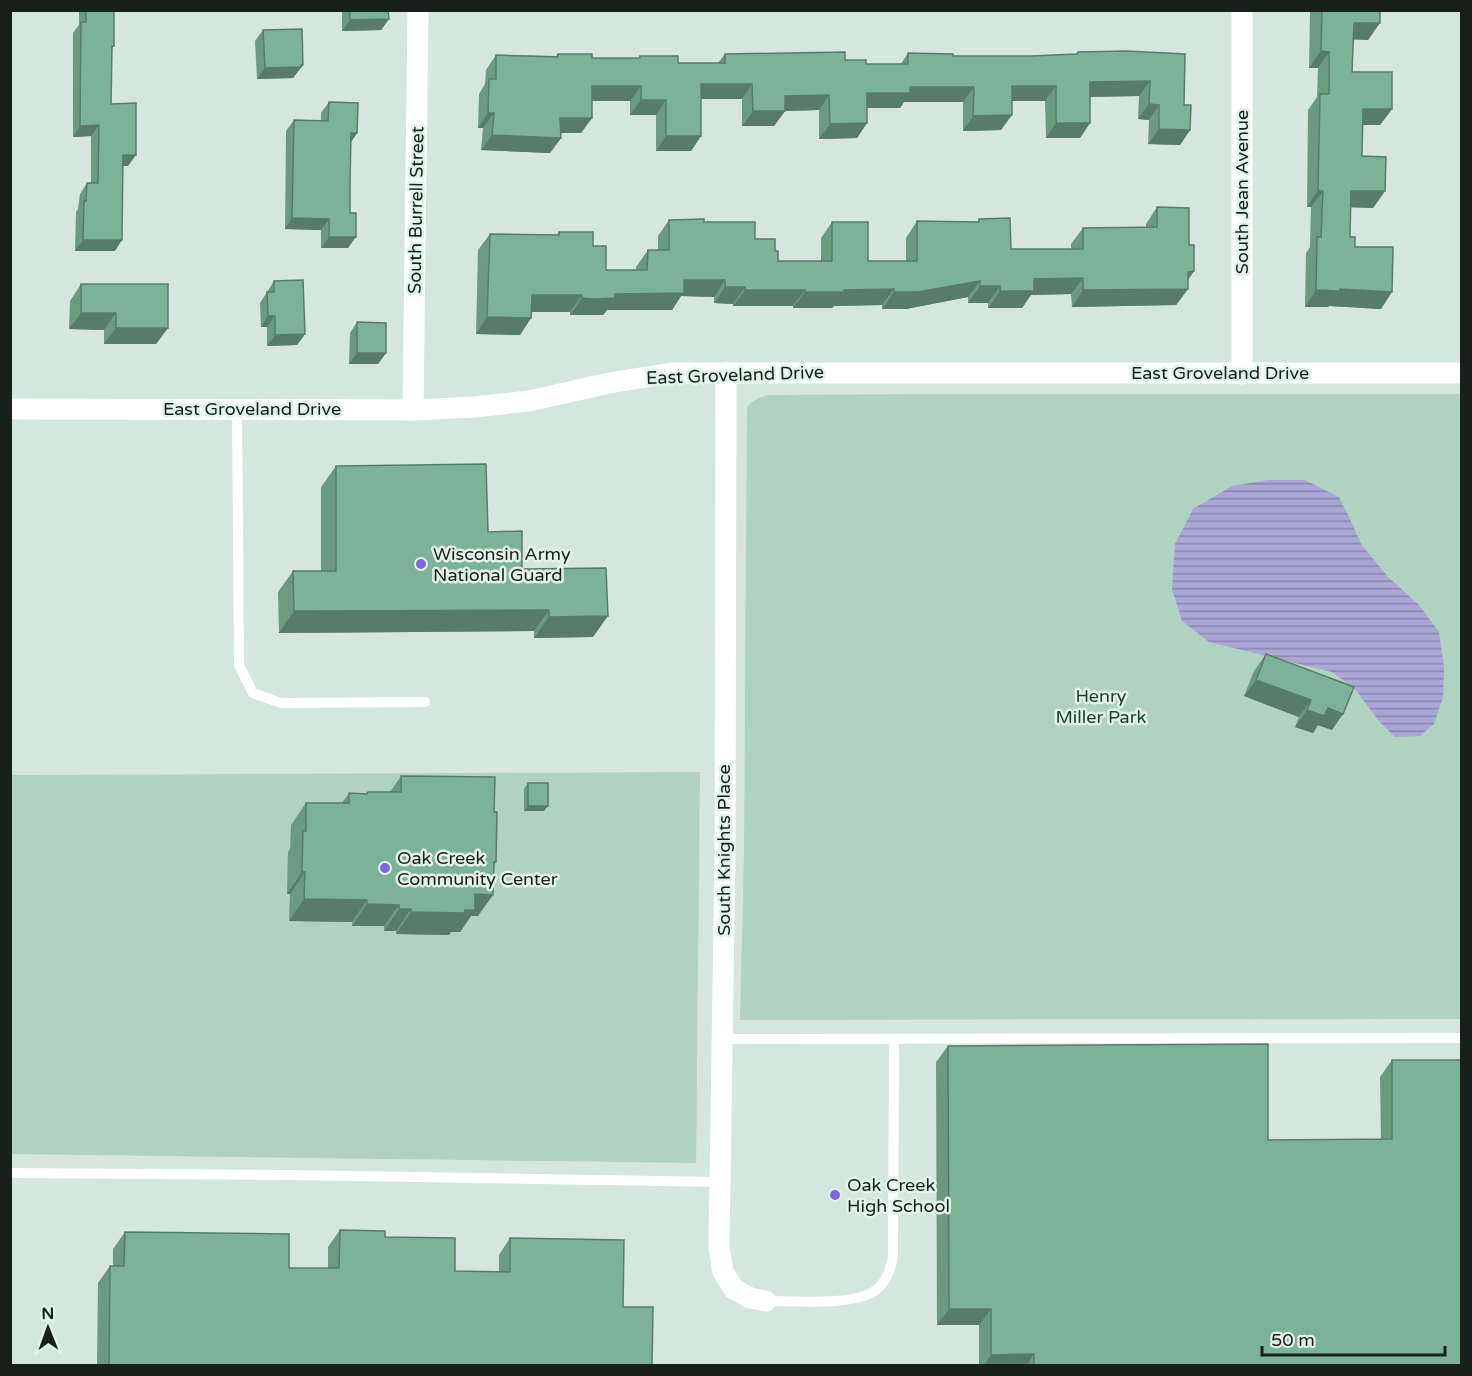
<svg xmlns="http://www.w3.org/2000/svg" width="1472" height="1376" viewBox="0 0 1472 1376" font-family="'Varela Round',sans-serif">
<style>
.green{fill:#b0d2c0}
.water{fill:url(#water-rules)}
.lines{fill:none;stroke-linecap:round;stroke-linejoin:round}
.service{stroke:#fff;stroke-width:10}
.minor{stroke:#fff;stroke-width:21}
.wall{fill:#6b9a83}
.shaded-wall{fill:#577d6a}
.building{fill:#7cb398;stroke:#577d6a;stroke-width:1.5}
.poi-dot{fill:#7e67e2;stroke:#e1f3ea;stroke-width:2}
.labels{text-anchor:middle;dominant-baseline:central;stroke-width:5;stroke-linejoin:round;paint-order:stroke}
.street-label{font-size:18px;fill:#19201c;stroke:#e1f3ea}
.poi-label{font-size:18px;fill:#19201c;stroke:#e1f3ea;text-anchor:start}
.park-label{font-size:18px;fill:#174330;stroke:#e1f3ea}
</style>
<defs>
<pattern id="water-rules" width="6" height="5" patternUnits="userSpaceOnUse" patternTransform="scale(1.5)"><rect width="6" height="5" fill="#aaa6d6"/><path d="M0 2.5h6" fill="none" stroke="#8a87ad"/></pattern>
</defs>
<rect width="100%" height="100%" fill="#d4e6dd"/>
<g class="green">
<path d="M944 394H1461V1019L740 1020 744 854 747 407C754 399 760 397 769 395Z"/>
<polygon points="700,772 696,1163 11,1154 11,775"/>
</g>
<polygon class="water" points="1268,480 1305,480 1339,497 1350,519 1361,544 1388,577 1419,605 1439,632 1444,668 1443,697 1434,724 1420,736 1395,737 1378,720 1355,689 1332,672 1209,642 1182,621 1172,589 1175,544 1193,509 1232,486"/>
<g class="lines">
<g class="service">
<polyline points="237,409 239,665 253,693 281,703 425,702"/>
<polyline points="722,1039 1462,1038"/>
<polyline points="10,1173 289,1175 720,1182"/>
<path d="M766 1301C792 1301 857 1306 876 1290 887 1281 890 1270 893 1257L894 1039"/>
</g>
<g class="minor">
<polyline points="1242,10 1242,374"/>
<polyline points="726,372 725,855 719,1247 723,1272 734,1289 750,1298 766,1301"/>
<polyline points="10,409 413,410 474,407 529,401 609,383 671,373 1462,373"/>
<polyline points="413,410 418,10"/>
</g>
</g>
<g class="wall">
<polygon points="79,10 114,10 114,46 112,49 111,104 128,166 123,166 115,251 75,251 76,212 78,209 80,194 87,183 91,183 91,136 73,137 73,33 79,25"/>
<polygon points="342,10 388,10 389,19 381,30 342,31"/>
<polygon points="1310,10 1380,10 1368,40 1353,39 1352,72 1392,109 1380,125 1363,125 1362,156 1385,191 1373,208 1350,207 1350,237 1381,309 1329,306 1328,307 1305,307 1306,253 1310,247 1311,207 1307,207 1308,110 1317,97 1318,68 1309,68"/>
<polygon points="263,30 303,65 293,78 257,79 255,41"/>
<polygon points="1126,51 1184,105 1190,130 1180,145 1148,144 1149,120 1138,119 1139,96 1090,97 1090,123 1080,138 1046,138 1045,101 1012,101 1001,130 963,131 963,102 904,102 900,108 867,108 867,123 857,138 819,139 819,110 785,111 774,126 742,126 742,99 701,99 701,136 691,151 656,151 656,115 630,115 630,101 592,101 592,118 581,133 560,133 561,138 550,153 481,150 483,128 478,128 479,94 485,84 486,70 496,55 556,56 558,54 592,58 639,58 640,56 678,63 718,63 725,54 845,60 866,64 901,64 908,53 953,56 1031,56 1076,54 1078,52"/>
<polygon points="329,102 357,133 351,142 348,248 321,248 321,230 285,229 286,131 294,120 321,121 321,113"/>
<polygon points="1157,207 1189,245 1194,271 1188,280 1188,289 1176,305 1072,307 1071,294 1031,295 1022,308 988,308 988,303 968,303 968,297 906,309 882,309 882,305 834,306 832,308 793,308 793,306 733,306 733,304 714,303 714,297 681,296 672,310 607,310 603,315 570,315 570,312 532,312 531,318 520,335 476,334 478,250 490,234 557,235 559,232 593,246 606,270 636,270 636,267 648,250 658,250 658,236 669,220 704,222 755,239 775,251 778,261 821,261 821,238 832,222 868,261 906,261 906,238 917,221 977,222 979,219 1011,249 1071,249 1071,244 1083,228 1146,227 1146,224"/>
<polygon points="274,281 305,334 297,345 267,346 267,327 261,327 260,303"/>
<polygon points="81,284 168,328 156,344 104,344 104,330 69,329 70,301"/>
<polygon points="357,322 386,353 378,364 349,364 350,333"/>
<polygon points="336,466 488,532 522,569 593,637 534,638 534,631 279,633 278,592 293,571 321,571 321,487"/>
<polygon points="1266,654 1354,687 1332,730 1318,725 1313,733 1295,727 1299,717 1244,696 1254,671"/>
<polygon points="401,776 494,812 496,862 494,866 478,916 471,916 460,932 451,932 449,935 396,934 396,931 384,931 384,926 352,926 352,922 289,921 290,894 287,894 288,852 290,849 291,825 306,803 342,803 349,793 367,794 368,792 390,792"/>
<polygon points="528,783 548,806 544,811 524,811 524,789"/>
<polygon points="948,1046 1268,1140 1381,1139 1380,1077 1392,1060 1461,1365 979,1365 979,1325 937,1325 936,1062"/>
<polygon points="340,1230 385,1237 455,1271 499,1272 499,1255 510,1238 623,1307 652,1365 97,1365 98,1283 110,1266 113,1266 113,1249 125,1232 289,1268 328,1268 328,1247"/>
</g>
<g class="shaded-wall">
<polygon points="389,19 381,30 342,31 350,20"/>
<polygon points="1354,23 1380,23 1368,40 1342,39"/>
<polygon points="1321,51 1329,52 1318,68 1309,68"/>
<polygon points="303,65 293,78 257,79 265,68"/>
<polygon points="1150,81 1139,96 1079,97 1090,82"/>
<polygon points="701,84 752,84 742,99 690,99"/>
<polygon points="592,86 641,86 630,101 581,101"/>
<polygon points="1012,86 1056,86 1045,101 1001,101"/>
<polygon points="910,87 974,87 963,102 904,102 900,108 856,108 867,93"/>
<polygon points="829,95 819,110 785,111 774,126 742,126 753,111 785,96"/>
<polygon points="641,100 666,100 656,115 630,115"/>
<polygon points="1149,104 1159,105 1149,120 1138,119"/>
<polygon points="1363,109 1392,109 1380,125 1351,125"/>
<polygon points="488,113 494,113 483,128 478,128"/>
<polygon points="1012,115 1001,130 963,131 973,116"/>
<polygon points="560,118 592,118 581,133 549,133"/>
<polygon points="867,123 857,138 819,139 830,124"/>
<polygon points="1056,123 1090,123 1080,138 1046,138"/>
<polygon points="99,125 91,136 73,137 80,126"/>
<polygon points="1159,129 1190,130 1180,145 1148,144"/>
<polygon points="351,133 357,133 349,145"/>
<polygon points="492,135 561,138 550,153 481,150"/>
<polygon points="666,136 701,136 691,151 656,151"/>
<polygon points="123,155 136,155 128,166 115,166"/>
<polygon points="1318,190 1323,191 1311,207 1307,207"/>
<polygon points="1351,191 1385,191 1373,208 1339,207"/>
<polygon points="292,218 329,219 321,230 285,229"/>
<polygon points="329,237 356,237 348,248 321,248"/>
<polygon points="83,240 122,240 115,251 75,251"/>
<polygon points="1194,271 1182,288 1188,272"/>
<polygon points="1083,278 1071,294 1031,295 1022,308 988,308 1000,291 1034,279"/>
<polygon points="684,280 725,280 714,297 681,296 672,310 607,310 603,315 570,315 582,298"/>
<polygon points="980,281 968,297 906,309 882,309 894,292"/>
<polygon points="980,286 1000,286 988,303 968,303"/>
<polygon points="725,287 745,287 733,304 714,303"/>
<polygon points="894,289 882,305 834,306 832,308 793,308 805,292 844,290"/>
<polygon points="1188,289 1176,305 1072,307 1083,290"/>
<polygon points="1340,289 1392,292 1381,309 1329,306 1328,307 1305,307 1316,290"/>
<polygon points="745,290 805,290 793,306 733,306"/>
<polygon points="532,295 582,295 570,312 520,312"/>
<polygon points="81,313 116,313 104,330 69,329"/>
<polygon points="268,316 275,316 267,327 261,327"/>
<polygon points="487,317 531,318 520,335 476,334"/>
<polygon points="116,328 168,328 156,344 104,344"/>
<polygon points="305,334 297,345 267,346 275,335"/>
<polygon points="357,353 386,353 378,364 349,364"/>
<polygon points="549,610 534,631 279,633 294,611"/>
<polygon points="608,616 593,637 534,638 549,617"/>
<polygon points="1256,680 1311,700 1299,717 1244,696"/>
<polygon points="1328,708 1343,714 1332,730 1318,725 1313,733 1295,727 1307,710"/>
<polygon points="528,806 548,806 544,811 524,811"/>
<polygon points="302,872 305,872 290,894 287,894"/>
<polygon points="475,894 493,895 478,916 471,916 460,932 451,932 449,935 396,934 411,912"/>
<polygon points="304,899 367,900 352,922 289,921"/>
<polygon points="367,904 399,905 384,926 352,926"/>
<polygon points="399,909 411,909 396,931 384,931"/>
<polygon points="949,1309 991,1309 979,1325 937,1325"/>
<polygon points="1034,1354 1027,1365 984,1365 991,1355"/>
</g>
<g class="building">
<polygon points="86,10 114,10 114,46 112,46 111,104 136,103 136,155 123,155 122,240 83,240 84,201 86,201 87,183 98,183 99,125 80,126 81,22 86,22"/>
<polygon points="350,10 388,10 389,19 350,20"/>
<polygon points="1322,10 1380,10 1380,23 1354,23 1352,72 1392,72 1392,109 1363,109 1362,156 1386,157 1385,191 1351,191 1350,237 1355,237 1355,247 1393,247 1392,292 1340,289 1340,291 1316,290 1317,237 1321,237 1323,191 1318,190 1320,94 1329,94 1329,52 1321,51"/>
<polygon points="302,29 303,65 301,65 301,67 265,68 263,30"/>
<polygon points="1126,51 1185,54 1184,105 1191,105 1190,130 1159,129 1159,105 1149,104 1150,81 1090,82 1090,123 1056,123 1056,86 1012,86 1012,115 973,116 974,87 910,87 910,93 867,93 867,123 830,124 829,95 785,96 785,111 753,111 752,84 701,84 701,136 666,136 666,100 641,100 641,86 592,86 592,118 560,118 561,138 492,135 494,113 488,113 489,79 496,79 496,55 558,57 558,54 592,54 592,58 640,58 640,56 678,56 678,63 725,63 725,54 845,52 845,60 866,60 866,64 908,64 908,53 953,54 953,56 1031,56 1077,54 1078,52"/>
<polygon points="329,102 358,103 357,133 351,133 350,184 350,213 356,213 356,237 329,237 329,219 292,218 294,120 328,121"/>
<polygon points="1157,207 1189,208 1189,245 1194,245 1194,271 1188,272 1188,289 1083,290 1083,278 1034,279 1034,291 1000,291 1000,286 980,286 980,281 918,292 894,292 894,289 844,290 844,292 805,292 805,290 745,290 745,287 725,287 725,280 684,280 684,293 615,294 615,298 593,299 582,298 582,295 532,295 531,318 487,317 490,234 559,235 559,232 593,232 593,246 606,246 606,270 647,270 648,250 669,250 669,220 704,219 704,222 755,222 755,239 775,239 775,251 778,251 778,261 832,261 832,222 868,222 868,261 917,261 917,221 979,222 979,219 1010,218 1011,249 1083,249 1083,228 1157,227"/>
<polygon points="303,280 305,334 275,335 275,316 268,316 267,292 274,292 274,281"/>
<polygon points="81,284 168,284 168,328 116,328 116,313 81,313"/>
<polygon points="357,322 386,323 386,353 357,353"/>
<polygon points="486,464 488,532 522,531 522,569 606,568 608,616 549,617 549,610 294,611 293,571 336,571 336,466"/>
<polygon points="1266,654 1354,687 1343,714 1328,708 1324,716 1307,710 1311,700 1256,680"/>
<polygon points="401,776 495,777 494,812 497,812 496,862 494,862 493,895 475,894 475,910 465,910 464,913 411,912 411,909 399,909 399,905 367,904 367,900 304,899 305,872 302,872 303,831 306,831 306,803 349,803 349,793 367,794 368,792 401,792"/>
<rect x="528" y="783" width="20" height="23"/>
<polygon points="1268,1044 1268,1140 1392,1139 1392,1060 1461,1060 1461,1365 1034,1365 1034,1354 991,1355 991,1309 949,1309 948,1046"/>
<polygon points="340,1230 385,1231 385,1237 455,1238 455,1271 510,1272 510,1238 624,1240 623,1307 653,1307 652,1365 109,1365 110,1266 124,1266 125,1232 289,1234 289,1268 339,1268"/>
</g>
<g class="poi-dot">
<circle cx="421" cy="564" r="6"/>
<circle cx="385" cy="868" r="6"/>
<circle cx="835" cy="1195" r="6"/>
</g>
<g class="labels">
<g class="street-label">
<text transform="translate(1242 192) rotate(-90)">South Jean Avenue</text>
<text transform="translate(416 210) rotate(-89)">South Burrell Street</text>
<text x="1220" y="373">East Groveland Drive</text>
<text transform="translate(735 375) rotate(-2)">East Groveland Drive</text>
<text x="252" y="409">East Groveland Drive</text>
<text transform="translate(724 850) rotate(-90)">South Knights Place</text>
</g>
<g class="poi-label">
<text x="433" y="554">Wisconsin Army<tspan x="433" dy="21">National Guard</tspan></text>
<text x="397" y="858">Oak Creek<tspan x="397" dy="21">Community Center</tspan></text>
<text x="847" y="1185">Oak Creek<tspan x="847" dy="21">High School</tspan></text>
</g>
<g class="park-label">
<text x="1101" y="696">Henry<tspan x="1101" dy="21">Miller Park</tspan></text>
</g>
</g>
<rect width="1472" height="1376" fill="none" stroke="#19201c" stroke-width="24"/>
<g transform="translate(48 1328) rotate(359)" stroke="#e1f3ea" stroke-width="4.5" paint-order="stroke">
<path d="M0-4.5L10 22L0 15L-10 22Z" fill="#19201c"/>
<text y="-9" font-size="16" font-weight="bold" text-anchor="middle" fill="#19201c">N</text>
</g>
<path d="M1262 1346v9h183v-9" fill="none" stroke="#19201c" stroke-width="3"/>
<text x="1271" y="1346" font-size="18" fill="#19201c" stroke="#e1f3ea" stroke-width="4.5" paint-order="stroke">50 m</text>
</svg>
